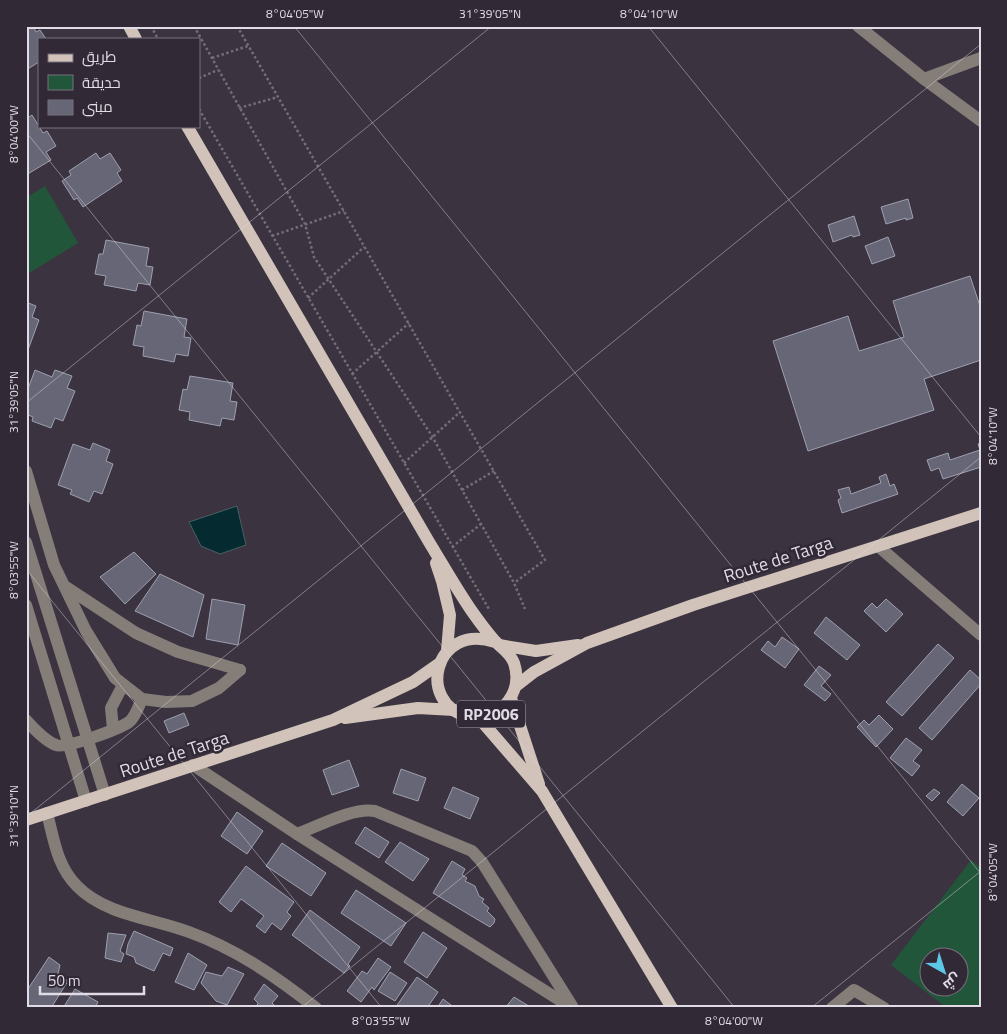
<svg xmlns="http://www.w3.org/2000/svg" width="1007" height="1034" viewBox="0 0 1007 1034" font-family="'Titillium Web',Cairo,sans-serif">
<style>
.green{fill:#22563b;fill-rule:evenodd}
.water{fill:#052b30;stroke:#476066}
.building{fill:#666676;stroke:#9e9fb0}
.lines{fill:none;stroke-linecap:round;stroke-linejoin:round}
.path{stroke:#746d78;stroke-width:2.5;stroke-dasharray:2.5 2.5;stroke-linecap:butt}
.minor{stroke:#847d78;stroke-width:12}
.major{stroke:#d1c3b9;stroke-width:12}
.ticks{fill:none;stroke:#e0dbe4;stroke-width:1;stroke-opacity:0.45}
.labels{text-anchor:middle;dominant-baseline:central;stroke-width:5;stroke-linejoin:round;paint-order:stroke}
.shield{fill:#312936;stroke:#aca6b0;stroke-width:1}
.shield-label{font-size:16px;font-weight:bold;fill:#e0dbe4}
.street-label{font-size:18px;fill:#e0dbe4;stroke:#312936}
.neatline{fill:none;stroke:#e0dbe4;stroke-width:2}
.ticks-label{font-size:12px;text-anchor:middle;fill:#e0dbe4}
</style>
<rect width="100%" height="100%" fill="#3b3340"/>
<g class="green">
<polygon points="45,186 78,243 26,275 26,198"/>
<path d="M971 860 981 868V1008H947L891 965ZM930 956H960V986H930Z"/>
</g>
<polygon class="water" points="237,506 246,545 220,554 201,546 189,522"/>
<g class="building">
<polygon points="26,26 33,26 36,32 40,30 46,39 39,39 39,62 26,70"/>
<polygon points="32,115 43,133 47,131 56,146 46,152 51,160 26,175 26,119"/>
<polygon points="96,153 100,159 110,153 121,170 117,173 122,181 83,207 77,198 74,200 62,181 71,175 69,171"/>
<polygon points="908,199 913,218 906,220 906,218 886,224 881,207"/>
<polygon points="854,216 860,235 853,237 852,235 833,242 828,225"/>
<polygon points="888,237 895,256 872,264 865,246"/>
<polygon points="106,240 149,248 146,266 153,267 150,285 138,283 136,291 104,285 106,276 95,274 99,254 103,254"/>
<polygon points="970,276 981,309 981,360 924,379 934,410 808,451 773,341 848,316 859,351 904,337 893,301"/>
<polygon points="26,302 36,306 32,317 39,320 28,350 26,349"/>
<polygon points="144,311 187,319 184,337 191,338 188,356 176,354 174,362 143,356 144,347 133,345 137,325 141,326"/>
<polygon points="35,370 52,377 55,370 72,376 67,388 75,391 63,421 55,418 51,428 32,421 33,417 26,414 26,394"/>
<polygon points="190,376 233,383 230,401 237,402 234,420 222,418 220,426 189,420 190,412 179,410 183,389 187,390"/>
<polygon points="93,443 110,450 106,461 113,464 102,494 94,491 89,502 70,494 72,490 58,485 73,444 90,450"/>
<polygon points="981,443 981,467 943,479 939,468 931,471 927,460 948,453 950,460 980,450 978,444"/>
<polygon points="886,474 890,486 894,484 898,494 842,513 838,500 841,498 838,490 849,487 851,494 881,483 879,477"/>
<polygon points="134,552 156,574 125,604 100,577"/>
<polygon points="160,574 204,595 193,637 135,611"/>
<polygon points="212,599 245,605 238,645 206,639"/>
<polygon points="886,599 903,614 886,632 864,611 872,603 877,608"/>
<polygon points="826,617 860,645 847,660 814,633"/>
<polygon points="782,637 799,649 785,668 761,650 768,641 775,647"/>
<polygon points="938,644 954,658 902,716 886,702"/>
<polygon points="819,666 831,675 821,686 831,694 825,701 804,685"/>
<polygon points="970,670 981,680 981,684 932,740 919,728"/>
<polygon points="184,713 189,725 169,733 164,721"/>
<polygon points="879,715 893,729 876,747 857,727 864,720 869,725"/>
<polygon points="906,738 922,750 913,761 920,766 912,776 890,758"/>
<polygon points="349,760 359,786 332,795 323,770"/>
<polygon points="401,769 426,778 418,801 393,793"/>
<polygon points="962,784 979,798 963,816 947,802"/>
<polygon points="453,787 479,798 470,819 444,808"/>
<polygon points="934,789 940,793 932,801 926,796"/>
<polygon points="237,812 263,831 247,854 221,836"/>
<polygon points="365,827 389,842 379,858 355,843"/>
<polygon points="400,842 429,859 413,881 385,862"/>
<polygon points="282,843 326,873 311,896 266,866"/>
<polygon points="452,861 465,869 462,875 467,878 465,881 475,886 479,896 484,899 482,902 489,908 487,911 495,919 494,923 490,927 433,893"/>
<polygon points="246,866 294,902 287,912 291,916 281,930 272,923 265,933 256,926 264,916 241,899 231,912 219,902"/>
<polygon points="356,890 406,923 391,946 341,913"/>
<polygon points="310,910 360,947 348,964 350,966 344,973 292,935"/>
<polygon points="134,931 173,948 170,956 163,953 154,971 136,963 134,957 126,954 128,944"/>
<polygon points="423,932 447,948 427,978 404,962"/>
<polygon points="108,933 126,935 120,951 124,954 121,962 105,958"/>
<polygon points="188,953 207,965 194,990 175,982"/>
<polygon points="49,957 60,965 58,974 68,981 51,1008 32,1008 26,1004 26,992"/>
<polygon points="378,958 391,967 374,990 372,987 361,1002 347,991 362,971 367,974"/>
<polygon points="228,967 244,974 227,1005 216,1001 201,983 206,972 222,976"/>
<polygon points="390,972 407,983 395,1001 378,991"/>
<polygon points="417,977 438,992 427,1008 395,1008"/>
<polygon points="264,984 278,996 272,1003 276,1007 275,1008 256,1008 258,1003 254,999"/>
<polygon points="75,989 98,1002 95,1008 63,1008"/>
<polygon points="514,997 532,1008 505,1008"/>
<polygon points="443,999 455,1008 437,1008"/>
</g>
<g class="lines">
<g class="path">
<polyline points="151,26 158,39"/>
<polyline points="194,26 305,224 314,257 432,436 514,583 525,609"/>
<polyline points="237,26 545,560 514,583"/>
<polyline points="212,58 248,46"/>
<polyline points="199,78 218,70"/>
<polyline points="239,108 278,97"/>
<polyline points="199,109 490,611"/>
<polyline points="272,236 344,211"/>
<polyline points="308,298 364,247"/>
<polyline points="352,374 409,323"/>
<polyline points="404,463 460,412"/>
<polyline points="462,490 494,471"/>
<polyline points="452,547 481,524"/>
</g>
<g class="minor">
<polyline points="858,26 924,79 981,121"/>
<polyline points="924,79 981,58"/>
<polyline points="26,471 54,565 86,631 115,678 142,699 166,702 192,701 219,688 240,670"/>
<polyline points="26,542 105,795"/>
<polyline points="878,546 981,635"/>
<polyline points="66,587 136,633 178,652 240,670"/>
<polyline points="26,605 86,801"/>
<path d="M26 720C34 729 45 741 56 745 66 749 119 729 129 722 135 718 139 705 142 699"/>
<polyline points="113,729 111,708 123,685"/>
<polyline points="193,765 297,834 572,1008"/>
<path d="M47 813C54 840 57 866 77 886 105 915 152 918 189 932 236 949 277 977 316 1008"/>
<path d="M297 834C319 826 353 807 375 811L472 851 482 862 572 1006"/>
<polyline points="832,1008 854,990 884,1008"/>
</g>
<g class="major">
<polyline points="129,26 136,39"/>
<path d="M187 126 429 542C443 565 456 588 471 610 478 620 486 631 494 640 501 648 510 652 514 663 519 678 516 693 505 705 496 715 480 719 467 716 417 704 433 622 495 642"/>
<polyline points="436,563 442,581 450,615 447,651"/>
<polyline points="499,645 536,651 578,645"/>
<polyline points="516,686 534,672 587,643 693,605 981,513"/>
<polyline points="511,698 539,784"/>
<polyline points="478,717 542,791 672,1008"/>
<polyline points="345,718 418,708 454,710"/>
<polyline points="26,820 333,720 413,682 440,663"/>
</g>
</g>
<path class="ticks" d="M294 26 981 874M648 26 981 437M26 132 735 1008M26 403 492 26M26 569 382 1008M26 817 981 44M26 1006 28 1008M301 1008 981 457M811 1008 981 871"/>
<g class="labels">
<rect class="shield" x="457" y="700.5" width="68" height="27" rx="4"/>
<g class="shield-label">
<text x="491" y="714">RP2006</text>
</g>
<g class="street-label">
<text transform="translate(778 559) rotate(-18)">Route de Targa</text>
<text transform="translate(174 754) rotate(-18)">Route de Targa</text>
</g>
</g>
<rect width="1007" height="1034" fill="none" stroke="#312936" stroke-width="55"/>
<rect x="38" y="38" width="162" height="90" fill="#312936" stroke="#77707c"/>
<rect x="48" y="54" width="25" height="8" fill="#d1c3b9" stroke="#77707c"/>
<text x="82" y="62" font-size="15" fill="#e0dbe4">طريق</text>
<rect x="48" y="75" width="25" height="15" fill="#22563b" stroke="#77707c"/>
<text x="82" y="88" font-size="15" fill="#e0dbe4">حديقة</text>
<rect x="48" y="100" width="25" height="15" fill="#666676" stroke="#77707c"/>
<text x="82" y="112" font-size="15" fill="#e0dbe4">مبنى</text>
<g transform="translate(944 972) rotate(141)"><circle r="24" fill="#312936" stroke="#77707c"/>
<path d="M0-4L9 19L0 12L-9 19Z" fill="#5dc7e8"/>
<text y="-8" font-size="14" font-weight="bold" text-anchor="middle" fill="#e0dbe4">ش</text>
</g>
<path d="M40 986v8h104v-8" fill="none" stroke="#e0dbe4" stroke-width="2.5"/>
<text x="48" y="986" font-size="15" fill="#e0dbe4" stroke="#312936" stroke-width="4" paint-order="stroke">50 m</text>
<rect x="28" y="28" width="952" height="978" class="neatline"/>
<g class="ticks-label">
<text x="295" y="18">8°04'05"W</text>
<text x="490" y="18">31°39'05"N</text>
<text x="649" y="18">8°04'10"W</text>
<text transform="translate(14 134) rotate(-90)" y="4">8°04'00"W</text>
<text transform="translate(14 402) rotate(-90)" y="4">31°39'05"N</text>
<text transform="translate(993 436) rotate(-90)" y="4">8°04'10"W</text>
<text transform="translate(14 570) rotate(-90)" y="4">8°03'55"W</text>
<text transform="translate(14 816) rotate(-90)" y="4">31°39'10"N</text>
<text transform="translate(993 872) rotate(-90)" y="4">8°04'05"W</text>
<text x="381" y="1025">8°03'55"W</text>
<text x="734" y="1025">8°04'00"W</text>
</g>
</svg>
